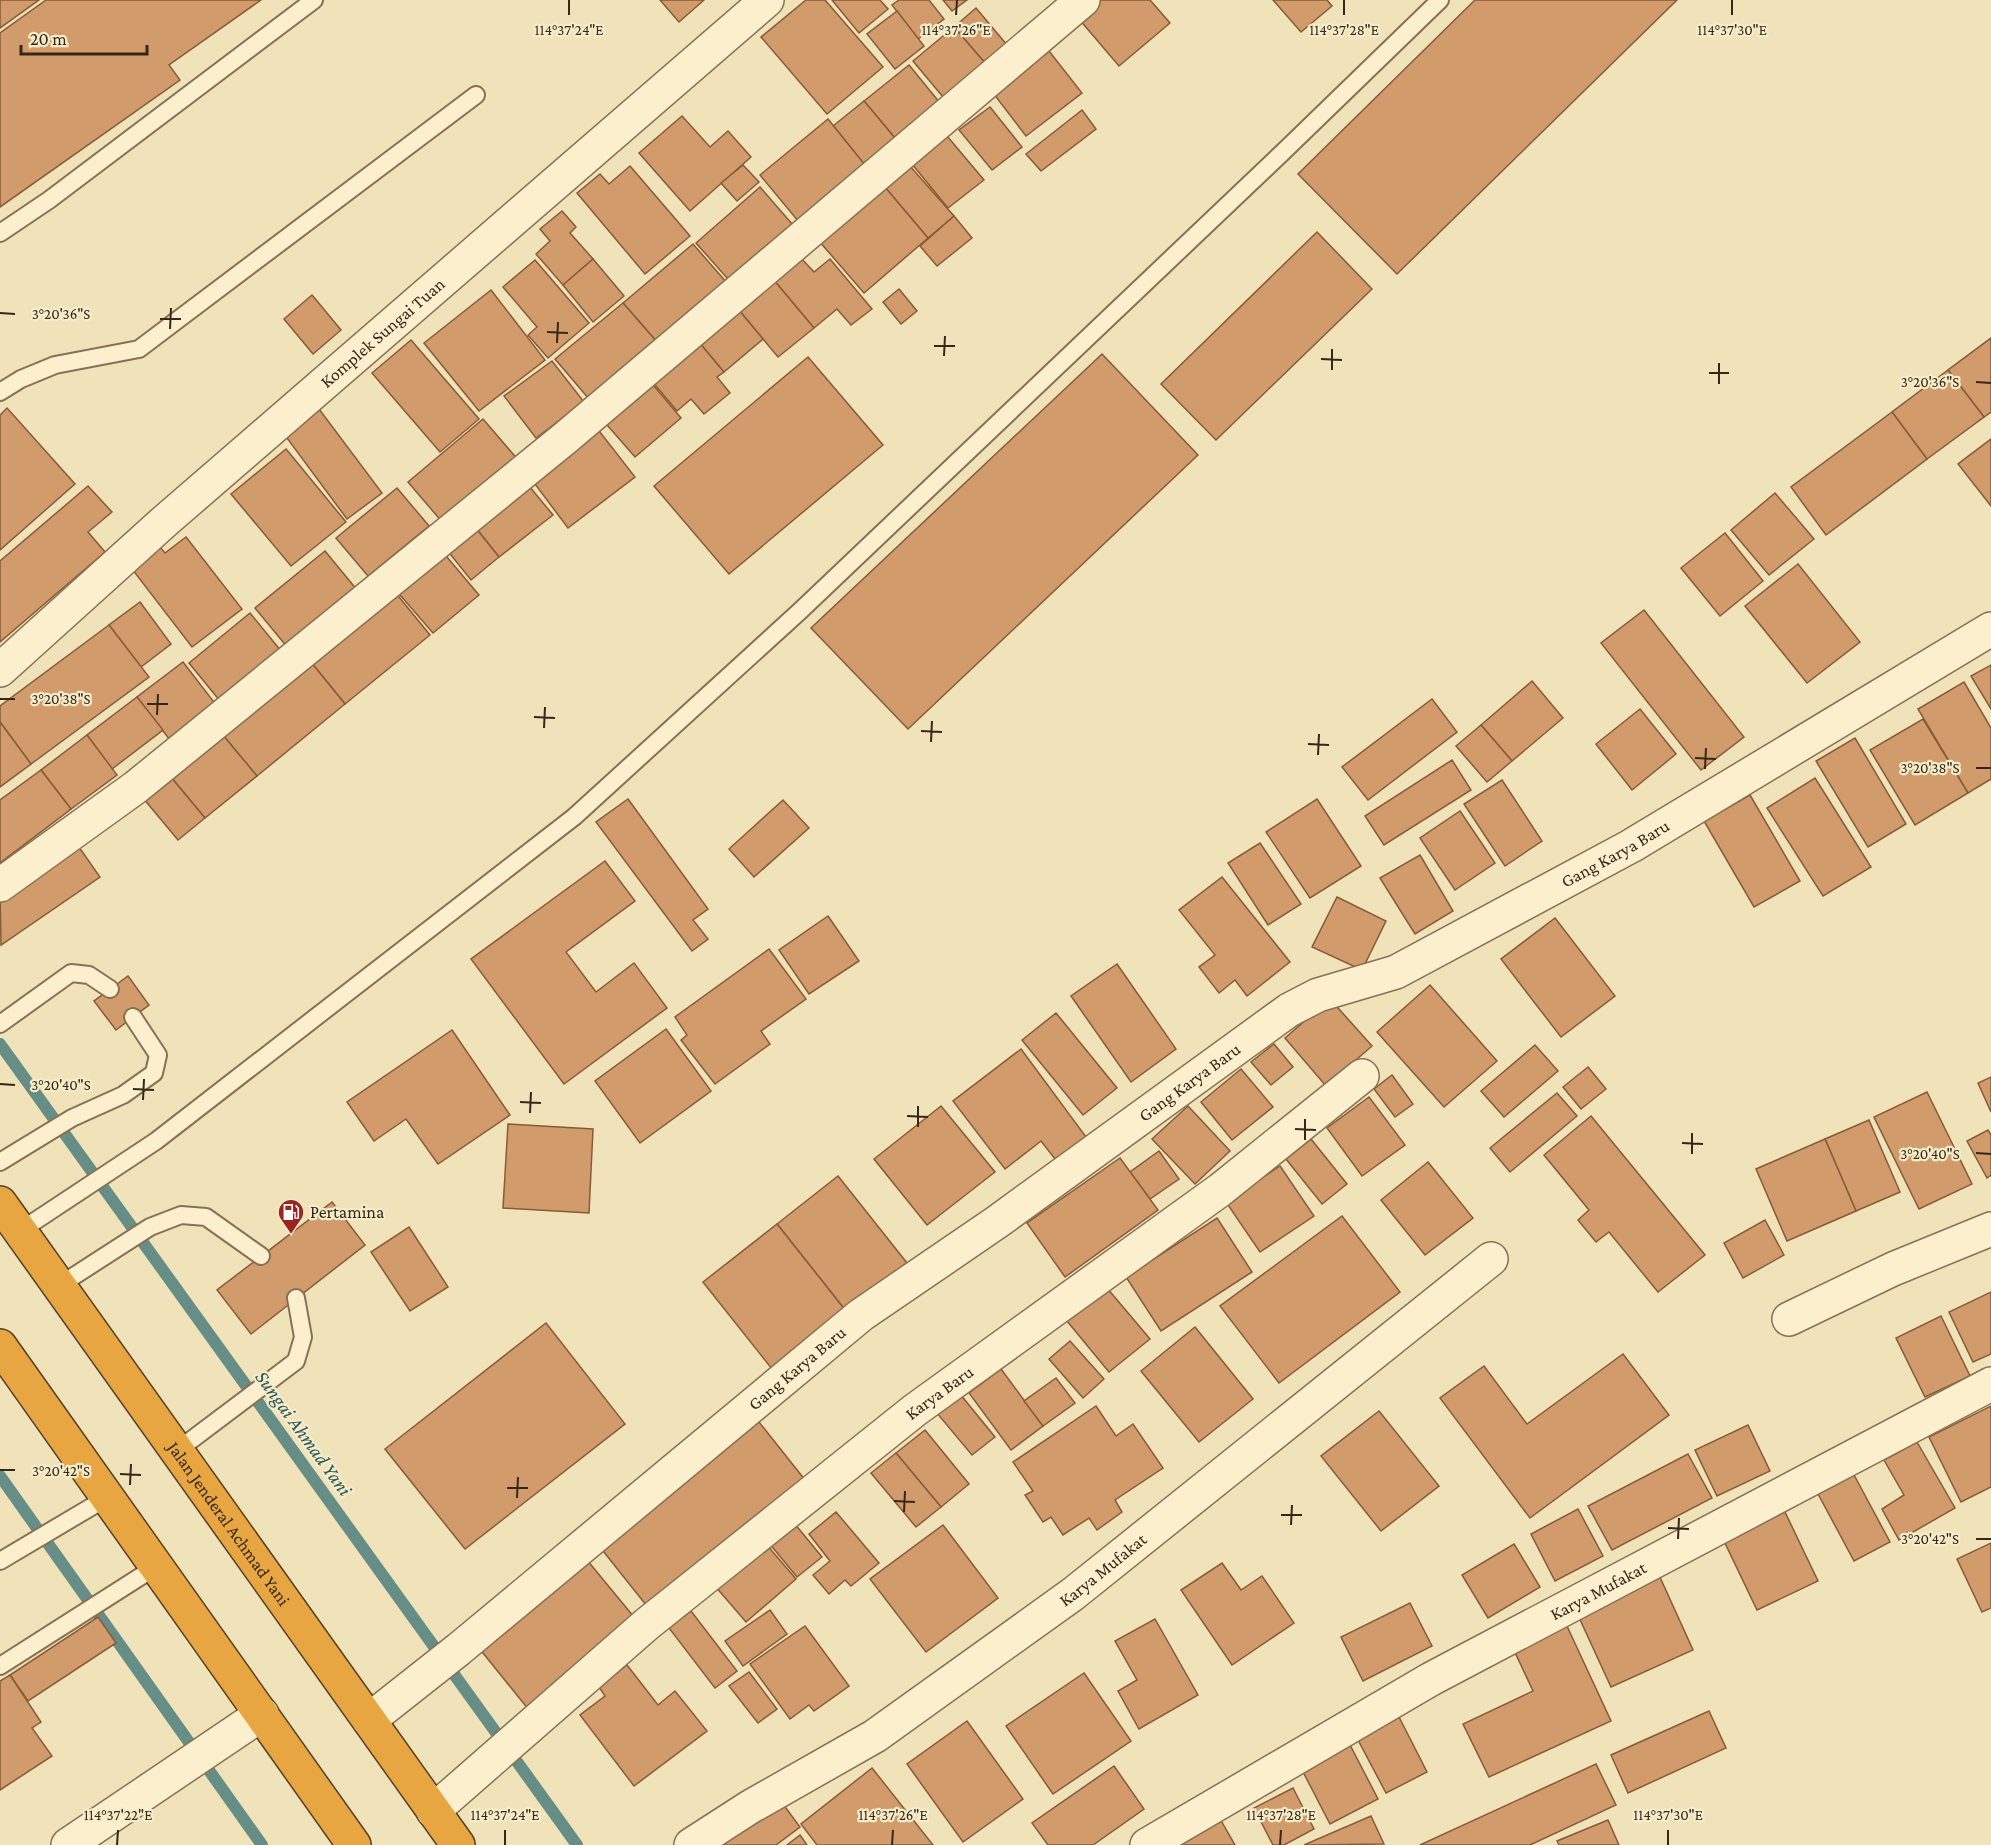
<svg xmlns="http://www.w3.org/2000/svg" width="1991" height="1845" viewBox="0 0 1991 1845" font-family="'Crimson Pro',serif">
<style>
.lines{fill:none;stroke-linecap:round;stroke-linejoin:round}
.stream{stroke:#668e86;stroke-width:12}
.building{fill:#d29b6c;stroke:#885b37;stroke-width:1.5}
.lane-casing{stroke:#887153;stroke-width:20}
.street-casing{stroke:#887153;stroke-width:36}
.highway-casing{stroke:#543f28;stroke-width:36}
.lane{stroke:#fbefcd;stroke-width:16}
.street{stroke:#fbefcd;stroke-width:33}
.highway{stroke:#e8a642;stroke-width:33}
.ticks{fill:none;stroke:#352819;stroke-width:2}
.labels{text-anchor:middle;dominant-baseline:central;stroke-width:4.5;stroke-linejoin:round;paint-order:stroke}
.street-label{font-size:18px;fill:#352819;stroke:#f7ecc9}
.poi-label{font-size:18px;fill:#352819;stroke:#f7ecc9;text-anchor:start}
.water-label{font-size:20px;font-style:italic;fill:#275756;stroke:#f7ecc9}
.ticks-label{font-size:15px;text-anchor:middle;fill:#352819;stroke:#f7ecc9;stroke-width:4.5;stroke-linejoin:round;paint-order:stroke}
</style>
<rect width="100%" height="100%" fill="#f0e2b9"/>
<g class="lines">
<g class="stream">
<polyline points="0,1044 577,1845"/>
<polyline points="0,1476 262,1845"/>
</g>
</g>
<g class="building">
<polygon points="0,0 39,0 0,28"/>
<polygon points="46,0 261,0 169,65 180,80 0,207 0,33"/>
<polygon points="660,0 704,0 679,22"/>
<polygon points="806,0 825,0 883,67 827,114 761,37"/>
<polygon points="832,0 880,0 888,9 859,33"/>
<polygon points="899,0 929,0 944,19 918,39 892,5"/>
<polygon points="943,0 967,0 952,11"/>
<polygon points="1101,0 1150,0 1170,23 1119,66 1079,19"/>
<polygon points="1273,0 1327,0 1332,6 1301,32"/>
<polygon points="1475,0 1677,0 1397,274 1298,174"/>
<polygon points="976,8 1007,45 985,63 954,27"/>
<polygon points="897,11 924,46 895,69 867,34"/>
<polygon points="954,27 985,63 943,97 913,61"/>
<polygon points="1049,51 1082,93 1026,136 993,93"/>
<polygon points="909,65 944,108 900,144 864,101"/>
<polygon points="864,101 900,144 869,170 833,126"/>
<polygon points="990,107 1022,147 992,170 959,130"/>
<polygon points="1082,110 1096,129 1041,171 1026,154"/>
<polygon points="682,116 710,147 728,131 751,157 690,211 639,153"/>
<polygon points="828,119 869,170 803,227 760,175"/>
<polygon points="947,136 984,180 948,208 912,164"/>
<polygon points="743,165 759,182 737,201 721,183"/>
<polygon points="909,165 954,216 928,238 884,186"/>
<polygon points="630,166 690,236 645,274 577,193 600,174 609,184"/>
<polygon points="884,186 928,238 864,293 819,241"/>
<polygon points="760,187 799,232 735,287 696,243"/>
<polygon points="562,211 576,227 570,233 593,259 563,285 536,254 550,241 540,229"/>
<polygon points="954,216 972,238 937,266 920,246"/>
<polygon points="1317,232 1372,289 1216,440 1161,384"/>
<polygon points="693,244 727,283 657,342 623,303"/>
<polygon points="800,257 814,272 830,259 872,309 851,325 837,309 814,328 773,279"/>
<polygon points="593,259 624,296 593,322 563,285"/>
<polygon points="535,260 589,323 548,358 528,335 537,327 503,287"/>
<polygon points="773,279 814,328 778,357 738,309"/>
<polygon points="899,289 917,311 901,324 883,302"/>
<polygon points="491,290 545,360 479,411 424,343"/>
<polygon points="312,295 341,330 313,354 284,319"/>
<polygon points="623,303 657,342 589,399 555,359"/>
<polygon points="738,309 763,339 724,372 698,341"/>
<polygon points="1991,338 1991,412 1984,417 1948,370"/>
<polygon points="411,340 479,419 440,452 372,373"/>
<polygon points="698,341 724,372 717,377 730,393 704,414 691,399 677,411 651,380"/>
<polygon points="1102,354 1198,455 908,729 811,628"/>
<polygon points="808,357 883,445 729,574 654,486"/>
<polygon points="552,361 584,402 536,438 504,396"/>
<polygon points="1948,370 1984,417 1927,459 1892,412"/>
<polygon points="648,379 681,418 635,457 601,418"/>
<polygon points="7,408 75,484 0,550 0,415"/>
<polygon points="319,409 382,493 347,519 284,434"/>
<polygon points="1892,412 1927,459 1826,535 1791,487"/>
<polygon points="483,419 519,461 443,523 408,482"/>
<polygon points="596,427 635,477 568,528 529,476"/>
<polygon points="1991,439 1991,506 1958,464"/>
<polygon points="286,449 346,522 291,566 231,494"/>
<polygon points="524,480 553,515 499,557 471,522"/>
<polygon points="88,486 112,512 88,532 105,552 0,642 0,561"/>
<polygon points="397,488 429,526 368,576 336,538"/>
<polygon points="1775,493 1814,539 1769,575 1731,530"/>
<polygon points="471,522 499,557 471,580 443,545"/>
<polygon points="1725,533 1763,581 1720,616 1681,568"/>
<polygon points="186,537 242,609 192,647 132,569 160,547 165,553"/>
<polygon points="441,550 479,595 433,633 394,588"/>
<polygon points="325,551 357,590 288,648 255,608"/>
<polygon points="1798,564 1860,642 1807,683 1745,606"/>
<polygon points="390,586 430,635 345,704 306,656"/>
<polygon points="140,602 171,644 141,667 109,625"/>
<polygon points="1644,610 1744,737 1701,770 1601,643"/>
<polygon points="250,613 281,651 220,701 189,663"/>
<polygon points="109,625 149,677 31,764 0,722 0,706"/>
<polygon points="306,656 345,704 257,776 217,728"/>
<polygon points="183,662 220,710 173,744 137,697"/>
<polygon points="1991,665 1991,709 1971,676"/>
<polygon points="1532,681 1563,718 1512,761 1481,725"/>
<polygon points="1964,682 1991,728 1991,779 1968,793 1918,709"/>
<polygon points="137,697 163,730 112,769 87,735"/>
<polygon points="1432,699 1457,732 1368,800 1342,767"/>
<polygon points="1640,709 1676,754 1632,790 1596,744"/>
<polygon points="1923,719 1968,793 1915,825 1870,750"/>
<polygon points="0,722 31,764 0,787"/>
<polygon points="1481,725 1512,761 1487,782 1456,746"/>
<polygon points="217,728 257,776 205,818 165,770"/>
<polygon points="87,735 117,775 71,809 41,770"/>
<polygon points="1855,738 1906,824 1868,847 1816,761"/>
<polygon points="1452,760 1471,790 1384,845 1365,816"/>
<polygon points="41,770 71,809 0,863 0,800"/>
<polygon points="165,770 205,818 178,840 138,792"/>
<polygon points="1815,778 1871,867 1823,896 1767,808"/>
<polygon points="1502,780 1542,841 1505,866 1464,804"/>
<polygon points="1750,795 1800,881 1754,907 1704,821"/>
<polygon points="628,799 708,909 693,920 708,939 692,951 596,822"/>
<polygon points="1317,799 1361,866 1310,898 1266,832"/>
<polygon points="783,800 809,828 754,877 729,849"/>
<polygon points="1460,811 1495,863 1455,890 1420,838"/>
<polygon points="74,840 100,877 1,945 0,892"/>
<polygon points="1260,843 1301,904 1268,925 1228,863"/>
<polygon points="1420,855 1453,911 1415,934 1380,878"/>
<polygon points="605,861 635,901 566,952 596,992 634,963 667,1008 564,1084 471,959"/>
<polygon points="1222,877 1290,962 1247,996 1235,980 1219,993 1199,967 1215,955 1179,910"/>
<polygon points="1337,897 1386,921 1362,970 1312,947"/>
<polygon points="828,916 859,961 809,994 779,950"/>
<polygon points="1555,918 1615,996 1561,1037 1501,959"/>
<polygon points="769,949 806,999 761,1031 770,1044 715,1084 681,1040 687,1035 675,1017"/>
<polygon points="1117,964 1176,1049 1131,1082 1071,996"/>
<polygon points="128,976 149,1005 116,1030 94,1001"/>
<polygon points="1430,985 1497,1061 1444,1107 1377,1032"/>
<polygon points="1330,999 1372,1046 1326,1086 1285,1038"/>
<polygon points="1056,1013 1117,1088 1083,1115 1022,1040"/>
<polygon points="666,1029 711,1091 640,1143 595,1081"/>
<polygon points="452,1030 510,1115 438,1164 406,1119 374,1141 347,1102"/>
<polygon points="1274,1044 1293,1067 1271,1085 1251,1062"/>
<polygon points="1535,1045 1558,1071 1504,1117 1481,1091"/>
<polygon points="1021,1049 1089,1141 1059,1164 1041,1141 1005,1169 953,1101"/>
<polygon points="1588,1067 1606,1089 1581,1109 1563,1087"/>
<polygon points="1241,1069 1273,1107 1232,1140 1201,1102"/>
<polygon points="1392,1075 1413,1104 1395,1117 1374,1089"/>
<polygon points="1991,1077 1991,1112 1978,1083"/>
<polygon points="1927,1092 1972,1184 1919,1209 1874,1117"/>
<polygon points="1557,1093 1577,1116 1510,1172 1490,1148"/>
<polygon points="1369,1097 1405,1145 1362,1176 1327,1128"/>
<polygon points="941,1106 995,1172 927,1225 874,1159"/>
<polygon points="1188,1106 1230,1151 1195,1184 1152,1139"/>
<polygon points="1591,1116 1705,1255 1658,1292 1609,1232 1596,1242 1578,1220 1589,1210 1544,1155"/>
<polygon points="1869,1120 1900,1192 1856,1211 1825,1139"/>
<polygon points="508,1124 593,1129 589,1213 503,1208"/>
<polygon points="1988,1130 1991,1135 1991,1175 1987,1178 1967,1141"/>
<polygon points="1311,1139 1347,1184 1322,1204 1286,1159"/>
<polygon points="1825,1139 1856,1211 1787,1241 1756,1169"/>
<polygon points="1159,1151 1179,1179 1150,1199 1130,1172"/>
<polygon points="1120,1158 1158,1210 1065,1277 1027,1223"/>
<polygon points="1428,1162 1473,1218 1425,1255 1381,1200"/>
<polygon points="1280,1166 1314,1216 1260,1252 1226,1202"/>
<polygon points="838,1176 907,1263 846,1311 777,1224"/>
<polygon points="332,1202 365,1245 251,1334 217,1290"/>
<polygon points="1342,1216 1400,1292 1279,1383 1220,1306"/>
<polygon points="1217,1218 1252,1272 1161,1331 1126,1277"/>
<polygon points="1765,1220 1784,1255 1743,1278 1724,1243"/>
<polygon points="777,1224 846,1311 772,1369 703,1282"/>
<polygon points="409,1227 448,1287 410,1311 371,1252"/>
<polygon points="1107,1288 1150,1339 1109,1372 1067,1321"/>
<polygon points="1991,1292 1991,1354 1973,1362 1949,1312"/>
<polygon points="1941,1316 1970,1376 1925,1397 1896,1338"/>
<polygon points="546,1323 625,1424 465,1549 385,1449"/>
<polygon points="1195,1327 1253,1399 1199,1442 1141,1371"/>
<polygon points="1070,1341 1104,1379 1083,1398 1049,1359"/>
<polygon points="1623,1354 1669,1415 1530,1518 1440,1398 1484,1366 1527,1424"/>
<polygon points="1001,1369 1043,1426 1011,1450 969,1393"/>
<polygon points="1056,1378 1075,1403 1043,1426 1024,1401"/>
<polygon points="960,1394 995,1437 972,1455 936,1412"/>
<polygon points="1096,1406 1116,1436 1133,1424 1163,1468 1115,1500 1122,1512 1097,1530 1089,1518 1063,1535 1051,1517 1043,1522 1025,1495 1033,1491 1013,1462"/>
<polygon points="1991,1406 1991,1487 1961,1502 1929,1437"/>
<polygon points="1379,1411 1439,1486 1381,1531 1321,1456"/>
<polygon points="755,1417 809,1485 650,1610 596,1542"/>
<polygon points="1748,1425 1770,1471 1717,1496 1695,1450"/>
<polygon points="925,1430 969,1484 941,1507 896,1453"/>
<polygon points="1917,1442 1955,1508 1899,1540 1882,1509 1904,1495 1884,1460"/>
<polygon points="896,1453 941,1507 916,1527 871,1473"/>
<polygon points="1688,1454 1712,1498 1612,1550 1588,1506"/>
<polygon points="1853,1473 1890,1542 1854,1561 1817,1492"/>
<polygon points="1578,1509 1603,1556 1555,1581 1531,1534"/>
<polygon points="836,1512 879,1563 851,1586 845,1580 829,1594 813,1575 830,1561 809,1534"/>
<polygon points="1785,1512 1818,1581 1757,1610 1724,1541"/>
<polygon points="794,1523 822,1557 797,1577 769,1543"/>
<polygon points="943,1525 998,1598 926,1652 870,1579"/>
<polygon points="1991,1543 1991,1608 1982,1612 1957,1559"/>
<polygon points="766,1544 796,1579 746,1622 715,1586"/>
<polygon points="1514,1544 1540,1587 1488,1618 1462,1575"/>
<polygon points="587,1560 638,1622 529,1710 479,1648"/>
<polygon points="1222,1563 1241,1590 1262,1576 1294,1623 1232,1665 1181,1590"/>
<polygon points="1659,1575 1693,1650 1611,1687 1577,1613"/>
<polygon points="1410,1603 1432,1646 1363,1681 1341,1637"/>
<polygon points="770,1610 787,1634 743,1666 725,1641"/>
<polygon points="691,1611 737,1671 715,1688 669,1628"/>
<polygon points="98,1617 116,1643 28,1701 10,1675"/>
<polygon points="1155,1619 1198,1695 1139,1729 1118,1691 1137,1680 1115,1641"/>
<polygon points="1566,1624 1611,1721 1489,1777 1463,1724 1533,1691 1513,1648"/>
<polygon points="805,1626 849,1686 814,1711 809,1705 790,1719 750,1664"/>
<polygon points="627,1665 658,1705 675,1691 707,1731 634,1786 580,1715 605,1696 599,1687"/>
<polygon points="749,1672 777,1709 758,1723 729,1686"/>
<polygon points="1084,1673 1131,1741 1053,1794 1006,1726"/>
<polygon points="10,1675 41,1722 32,1728 52,1756 0,1790 0,1681"/>
<polygon points="1709,1711 1726,1748 1628,1793 1611,1755"/>
<polygon points="1399,1717 1427,1772 1386,1793 1357,1738"/>
<polygon points="967,1721 1023,1799 963,1842 907,1764"/>
<polygon points="1349,1743 1378,1799 1330,1824 1301,1768"/>
<polygon points="1596,1764 1616,1805 1530,1845 1420,1845"/>
<polygon points="1114,1766 1144,1809 1093,1845 1048,1845 1032,1823"/>
<polygon points="872,1768 933,1845 817,1845 801,1824"/>
<polygon points="1293,1788 1314,1829 1284,1845 1273,1845 1254,1808"/>
<polygon points="780,1800 800,1827 776,1845 722,1845"/>
<polygon points="1371,1816 1384,1844 1304,1845"/>
<polygon points="1219,1817 1235,1845 1168,1845"/>
<polygon points="1608,1820 1619,1845 1559,1845 1557,1841"/>
<polygon points="800,1835 807,1845 787,1845"/>
</g>
<g class="lines">
<g class="lane-casing">
<g id="lane">
<polyline points="0,233 49,200 314,0"/>
<polyline points="0,392 21,379 55,365 139,349 476,95"/>
<polyline points="0,1024 71,973 89,975 110,989"/>
<polyline points="0,1162 72,1118 123,1095 154,1073 158,1055 133,1017"/>
<polyline points="20,1231 156,1141 574,817 800,611 1282,153 1440,0"/>
<polyline points="60,1285 150,1227 181,1215 206,1217 261,1256"/>
<polyline points="178,1450 296,1361 303,1337 296,1298"/>
<polyline points="0,1561 108,1497"/>
<polyline points="0,1666 157,1566"/>
</g>
</g>
<g class="street-casing">
<g id="street">
<path id="s1" d="M0 670 165 521 767 0"/>
<polyline points="0,885 136,787 564,439 1083,0"/>
<polyline points="1789,1319 1893,1269 1991,1229"/>
<path id="s2" d="M369 1720 459 1649 861 1315 997 1222 1289 1010 1318 995 1396 972 1631 846 1991 629"/>
<path id="s3" d="M433 1811 647 1624 915 1410 1220 1190 1362 1076"/>
<polyline points="68,1845 262,1714"/>
<path id="s4" d="M691 1845 750 1807 875 1736 1073 1594 1491 1259"/>
<path id="s5" d="M1147 1845 1431 1679 1991 1384"/>
</g>
</g>
<g class="highway-casing">
<g id="highway">
<path id="s6" d="M0 1203 458 1845"/>
<polyline points="0,1346 354,1845"/>
</g>
</g>
<use href="#lane" class="lane"/>
<use href="#street" class="street"/>
<use href="#highway" class="highway"/>
</g>
<path class="ticks" d="M569 15V0M956 15 957 0M1344 15V0M1732 15V0M0 313 15 314M160 319H181M170 329 171 308M547 332 568 333M557 343 558 322M934 346H955M944 356 945 336M1321 359 1342 360M1332 370V349M1709 373H1729M1976 382 1991 383M1719 384V363M0 699H15M147 704H168M157 715 158 694M534 717 555 718M544 728 545 707M921 731 942 732M931 742 932 721M1308 744 1329 745M1318 755 1319 734M1695 758 1716 759M1976 768H1991M1705 769 1706 748M0 1084 15 1085M133 1089 154 1090M143 1100 144 1079M520 1102 541 1103M530 1113 531 1092M907 1116 928 1117M918 1127V1106M1295 1129 1316 1130M1305 1140V1119M1682 1143 1703 1144M1976 1153 1991 1154M1692 1154V1133M0 1470H15M120 1474 141 1475M130 1485 131 1464M507 1488H528M517 1498 518 1477M894 1501 915 1502M904 1512 905 1491M1281 1515H1302M1291 1525 1292 1505M1668 1528 1689 1529M1678 1539 1679 1518M1976 1539H1991M117 1845 118 1830M505 1845V1830M892 1845 893 1830M1280 1845 1281 1830M1668 1845V1830"/>
<defs>
<g id="fuel-pin" transform="scale(1.35)"><path d="M0 17L-7.5 6A9.5 9.5 0 1 1 7.5 6Z" fill="#9a241f" stroke="#f7ecc9"/><path d="M-5.5-6h7V0h2V4h1.3V-2.5L3-4.5l.8-.8L6-3V5H2.5V1h-1V6h-7ZM-4.2-4.7v3.2H.2V-4.7Z" fill="#fff"/></g>
</defs>
<g fill-rule="evenodd">
<use href="#fuel-pin" x="291" y="1212"/>
</g>
<g class="labels">
<g class="street-label">
<text stroke="none"><textPath href="#s1" startOffset="510">Komplek Sungai Tuan</textPath></text>
<text stroke="none"><textPath href="#s2" startOffset="1526">Gang Karya Baru</textPath></text>
<text stroke="none"><textPath href="#s2" startOffset="1040">Gang Karya Baru</textPath></text>
<text stroke="none"><textPath href="#s2" startOffset="554">Gang Karya Baru</textPath></text>
<text stroke="none"><textPath href="#s3" startOffset="657">Karya Baru</textPath></text>
<text stroke="none"><textPath href="#s6" startOffset="394">Jalan Jenderal Achmad Yani</textPath></text>
<text stroke="none"><textPath href="#s4" startOffset="496">Karya Mufakat</textPath></text>
<text stroke="none"><textPath href="#s5" startOffset="518">Karya Mufakat</textPath></text>
</g>
<g class="poi-label">
<text x="310" y="1212">Pertamina</text>
</g>
<g class="water-label">
<text transform="translate(304 1433) rotate(54)">Sungai Ahmad Yani</text>
</g>
</g>
<g class="ticks-label">
<text x="569" y="35">114°37'24"E</text>
<text x="956" y="35">114°37'26"E</text>
<text x="1344" y="35">114°37'28"E</text>
<text x="1732" y="35">114°37'30"E</text>
<text x="61" y="319">3°20'36"S</text>
<text x="1930" y="387">3°20'36"S</text>
<text x="61" y="704">3°20'38"S</text>
<text x="1930" y="773">3°20'38"S</text>
<text x="61" y="1090">3°20'40"S</text>
<text x="1930" y="1159">3°20'40"S</text>
<text x="61" y="1476">3°20'42"S</text>
<text x="1930" y="1544">3°20'42"S</text>
<text x="118" y="1820">114°37'22"E</text>
<text x="505" y="1820">114°37'24"E</text>
<text x="893" y="1820">114°37'26"E</text>
<text x="1281" y="1820">114°37'28"E</text>
<text x="1668" y="1820">114°37'30"E</text>
</g>
<path d="M21 45v9h126v-9" fill="none" stroke="#352819" stroke-width="3"/>
<text x="30" y="45" font-size="18" fill="#352819" stroke="#f7ecc9" stroke-width="4.5" paint-order="stroke">20 m</text>
</svg>
